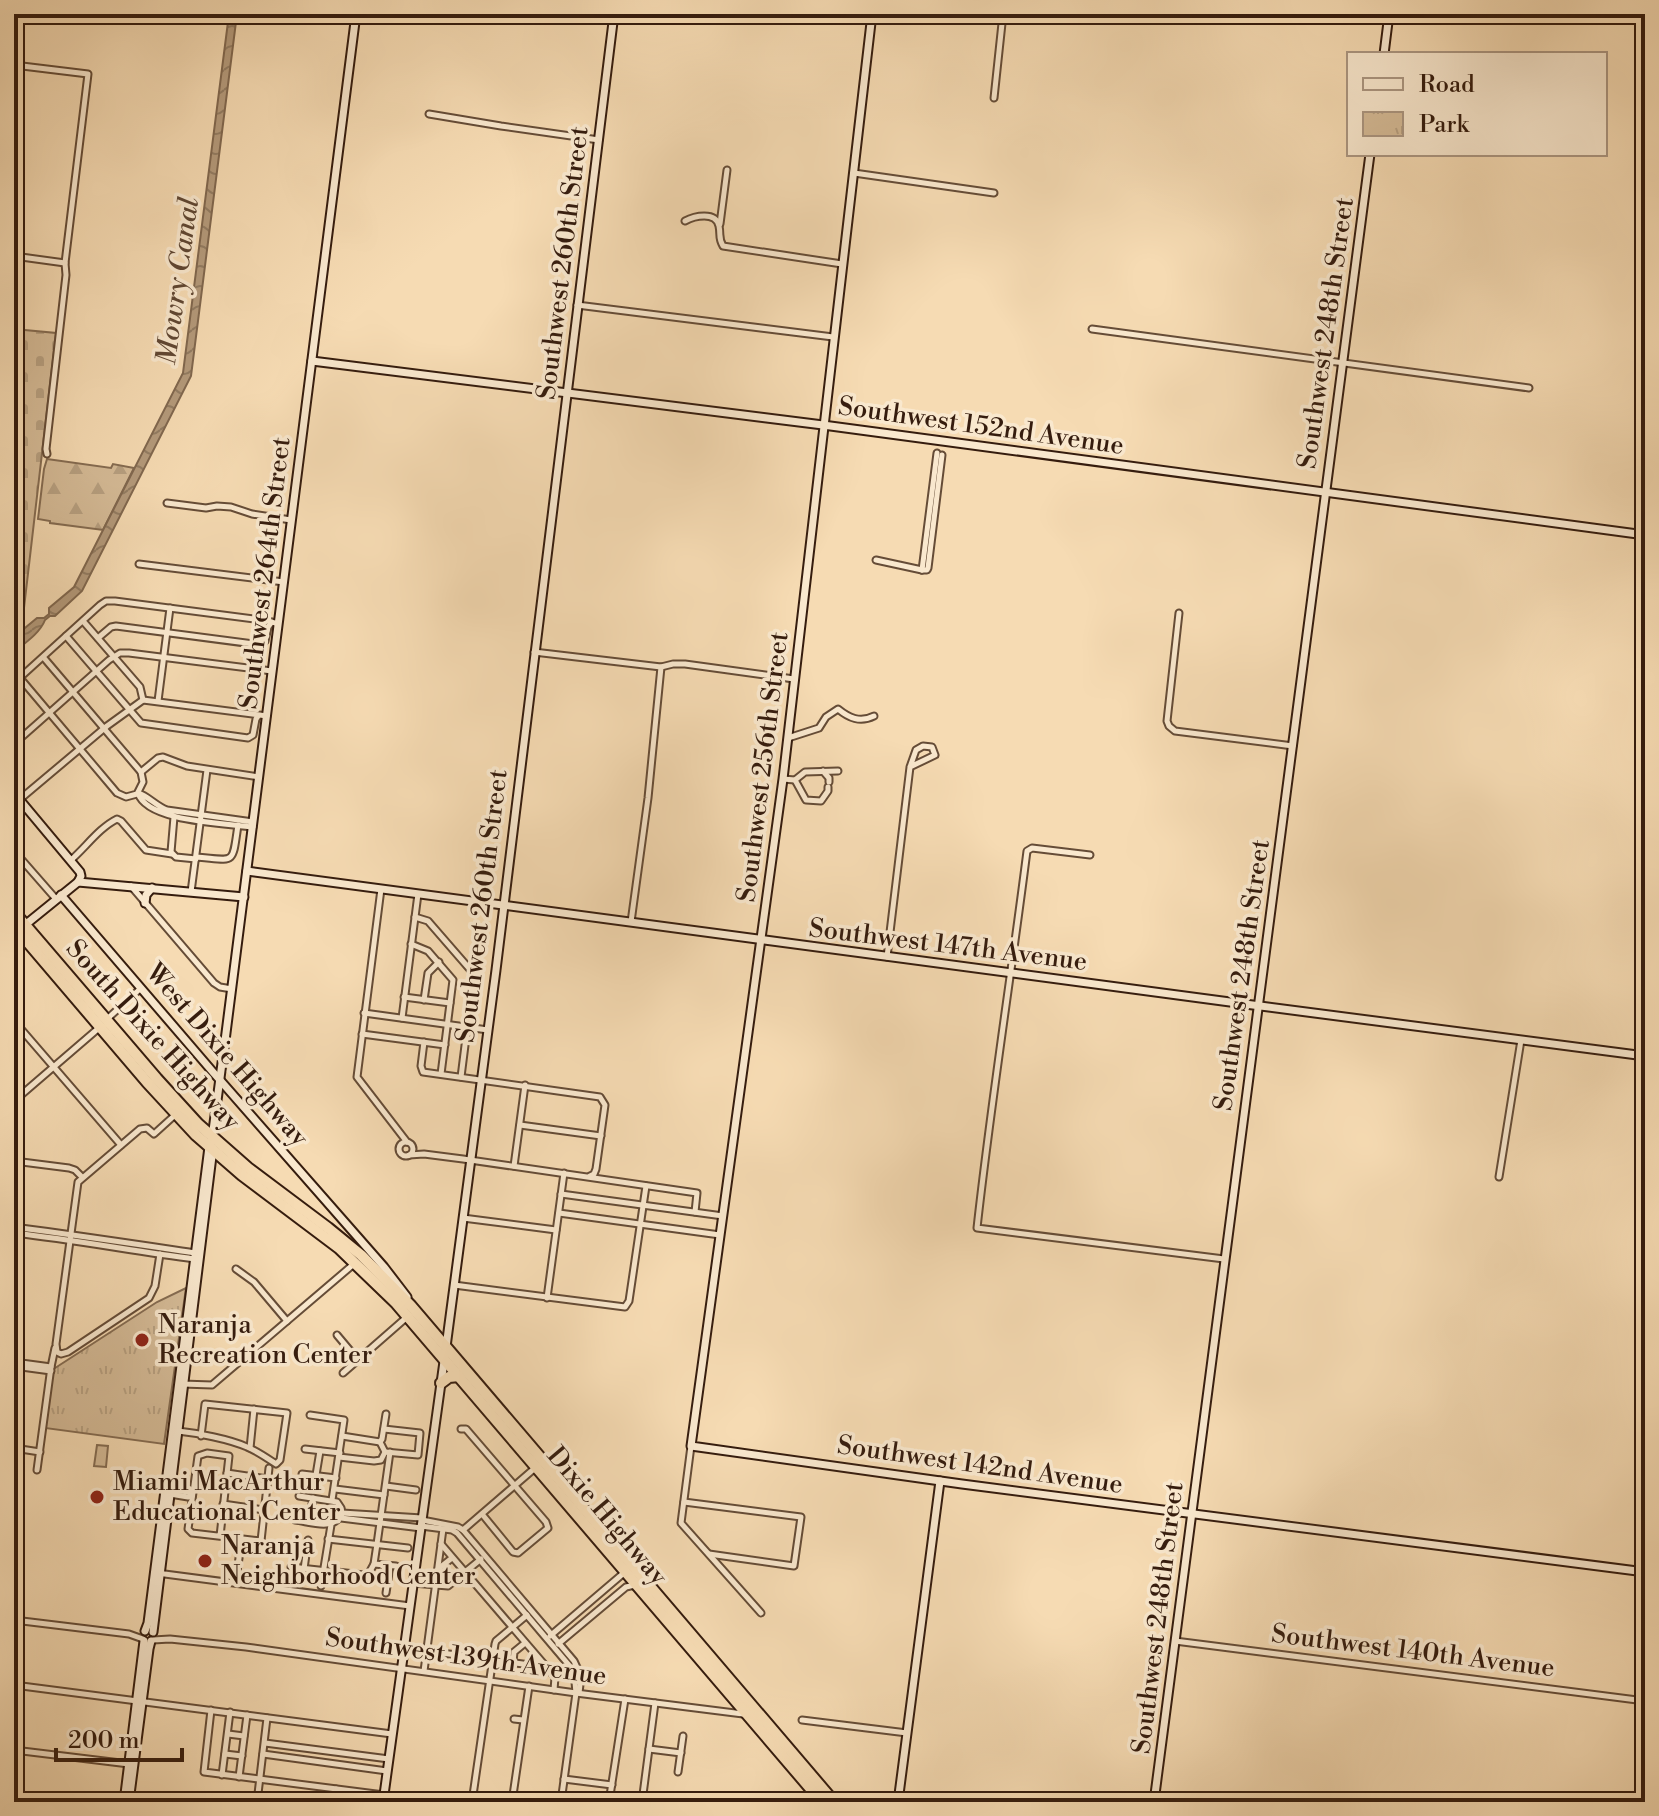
<svg xmlns="http://www.w3.org/2000/svg" width="1659" height="1816" font-family="'Libre Bodoni',serif">
<style>
.grass{fill:#d5bb97;stroke:#856c52;stroke-width:2}
.forest{fill:url(#forest-firs);stroke:#856c52;stroke-width:2}
.cemetery{fill:url(#cemetery-stones);stroke:#856c52;stroke-width:2}
.park{fill:url(#park-tufts);stroke:#856c52;stroke-width:2}
.water{fill:url(#water-waves);stroke:#81684f;stroke-width:2}
.lines{fill:none;stroke-linecap:round;stroke-linejoin:round}
.street-casing{stroke:#654c37;stroke-width:9}
.secondary-casing{stroke:#351c0e;stroke-width:11}
.highway-casing{stroke:#351c0e;stroke-width:14}
.street{stroke:#f9e8ce;stroke-width:5}
.secondary{stroke:#f9e8ce;stroke-width:7}
.highway{stroke:#f6dbb3;stroke-width:10}
.poi-dot{fill:#8f2418;stroke:#f9e8ce;stroke-width:3}
.labels{text-anchor:middle;dominant-baseline:central;stroke-width:7;stroke-linejoin:round;paint-order:stroke}
.street-label{font-size:26px;fill:#351c0e;stroke:#f9e8ce}
.poi-label{font-size:26px;fill:#351c0e;stroke:#f9e8ce;text-anchor:start}
.water-label{font-size:28px;font-style:italic;fill:#614834;stroke:#f9e8ce}
</style>
<defs>
<pattern id="forest-firs" width="22" height="20" patternUnits="userSpaceOnUse" patternTransform="scale(2)"><rect width="22" height="20" fill="#d5bb97"/><path d="M5 1l3.5 6h-7zM16 11l3.5 6h-7z" fill="#b7a081"/></pattern>
<pattern id="cemetery-stones" width="16" height="16" patternUnits="userSpaceOnUse" patternTransform="scale(2)"><rect width="16" height="16" fill="#d5bb97"/><path d="M2 7V4a2 2 0 0 1 4 0v3zM10 15v-3a2 2 0 0 1 4 0v3z" fill="#b7a081"/></pattern>
<pattern id="park-tufts" width="24" height="20" patternUnits="userSpaceOnUse" patternTransform="scale(2)"><rect width="24" height="20" fill="#d5bb97"/><path d="M3 7l-1-3M5 7V3M7 7l1-3M15 17l-1-3M17 17v-4M19 17l1-3" fill="none" stroke="#b7a081"/></pattern>
<pattern id="water-waves" width="16" height="10" patternUnits="userSpaceOnUse" patternTransform="scale(2)"><rect width="16" height="10" fill="#b49a7b"/><path d="M0 5q4-4 8 0t8 0" fill="none" stroke="#937d63"/></pattern>
</defs>
<rect width="100%" height="100%" fill="#f6dbb3"/>
<filter id="stains"><feTurbulence type="fractalNoise" baseFrequency=".0025" numOctaves="4"/><feColorMatrix values="0 0 0 0 .2 0 0 0 0 .09 0 0 0 0 .02 0 0 0 .5 -.17"/></filter>
<radialGradient id="worn" r=".72"><stop offset=".6" stop-color="#630" stop-opacity="0"/><stop offset="1" stop-color="#630" stop-opacity=".3"/></radialGradient>
<path class="grass" d="M97 1445 108 1446 106 1467 94 1466Z"/>
<path class="forest" d="M47 459 111 468 113 464 134 468 103 530 50 523V521L38 519 44 469Z"/>
<path class="cemetery" d="M14 329 56 333 22 625 14 628Z"/>
<path class="park" d="M186 1288 164 1444 45 1428 52 1370 157 1302Z"/>
<path class="water" d="M229 14H237L191 376 82 591 55 616H50L45 620C40 633 25 643 14 652V637L37 618H44L49 614V608L74 587 183 373Z"/>
<g class="lines">
<g class="street-casing">
<g id="street">
<path d="M14 65 88 74 65 263 66 275 46 449 47 454"/>
<path d="M994 98 1003 14"/>
<path d="M429 114 501 126 599 140"/>
<path d="M854 173 994 193"/>
<path d="M685 221C694 216 716 211 719 226 721 235 718 238 723 246L842 264"/>
<path d="M720 224 727 170"/>
<path d="M14 256 65 263"/>
<path d="M577 305 833 337"/>
<path d="M1092 329 1529 388"/>
<path d="M167 503 206 508 217 506 231 507 252 514 291 520"/>
<path d="M876 560 922 570"/>
<path d="M139 564 284 582"/>
<path d="M922 570H927L928 568 942 455"/>
<path d="M922 570 937 453"/>
<path d="M1179 613 1167 721 1169 726 1175 731 1293 746"/>
<path d="M83 621 140 687 143 700"/>
<path d="M66 636 141 723 248 738 253 735 256 719 258 716"/>
<path d="M98 638 111 627 116 626 261 645 265 641 268 627 271 623"/>
<path d="M534 652 661 667 673 664H685L794 679"/>
<path d="M20 678 117 793 126 797 137 794 143 782 141 772 44 658"/>
<path d="M14 683 100 605 106 601H115L269 621 278 624"/>
<path d="M158 701 170 608"/>
<path d="M788 738 819 728 826 717 838 709C849 718 860 723 874 716"/>
<path d="M14 744 109 660 120 653H129L272 671"/>
<path d="M823 771 829 778V782"/>
<path d="M141 772 158 758 163 757 187 766 259 777"/>
<path d="M783 779 795 780 805 772 838 771"/>
<path d="M795 780 806 800 821 801 828 791V787"/>
<path d="M19 800 107 726 143 700 267 716"/>
<path d="M174 817 171 852 176 857 196 859"/>
<path d="M253 827C225 823 147 822 138 793 148 796 156 806 167 810L253 822"/>
<path d="M14 851 56 899"/>
<path d="M1090 855 1032 848 1027 851C1011 977 991 1102 977 1228L1224 1259"/>
<path d="M196 857C236 860 232 866 238 825"/>
<path d="M71 860C86 847 99 828 117 819L121 821 146 850 172 854"/>
<path d="M131 886 214 983 220 987 232 989"/>
<path d="M381 889 357 1077 407 1142"/>
<path d="M191 892 207 770"/>
<path d="M415 917 428 921 474 974 461 1077"/>
<path d="M631 922 648 798 661 667"/>
<path d="M411 944 428 951 453 980 441 1074"/>
<path d="M887 957 910 767 916 750 923 746 932 747 935 755 910 767"/>
<path d="M404 997 450 1003"/>
<path d="M424 1000 428 973 439 962"/>
<path d="M364 1013 488 1030"/>
<path d="M402 1018 418 894"/>
<path d="M107 1019 141 988"/>
<path d="M14 1021 121 1145"/>
<path d="M362 1034 445 1045"/>
<path d="M424 1042 421 1066 423 1072 600 1097 605 1105 596 1169 594 1174 590 1176"/>
<path d="M14 1101 100 1027"/>
<path d="M520 1125 601 1136"/>
<circle cx="406" cy="1149" r="7"/>
<path d="M409 1155 424 1154 463 1159 697 1193 695 1212"/>
<path d="M14 1161 69 1168 75 1170 82 1177"/>
<path d="M514 1166 525 1085"/>
<path d="M1499 1177 1521 1040"/>
<path d="M561 1194 723 1216"/>
<path d="M559 1213 720 1235"/>
<path d="M463 1218 556 1230"/>
<path d="M14 1227C75 1235 135 1244 196 1253"/>
<path d="M14 1233C75 1240 134 1251 195 1259"/>
<path d="M160 1254 155 1286 149 1298 68 1352 61 1354 57 1352 56 1344 78 1182 140 1129 147 1128 154 1134 175 1115"/>
<path d="M236 1269 254 1282 287 1321"/>
<path d="M454 1285 625 1307 629 1301 646 1186"/>
<path d="M547 1298 564 1173"/>
<path d="M337 1335 358 1360"/>
<path d="M14 1362 51 1367 55 1348"/>
<path d="M14 1366 51 1371"/>
<path d="M343 1373 407 1317"/>
<path d="M182 1384 212 1385 355 1263"/>
<path d="M310 1415 344 1420 332 1500"/>
<path d="M461 1429H466L546 1522 548 1528 518 1553 513 1552 482 1514"/>
<path d="M178 1431C197 1433 229 1439 247 1447 257 1451 267 1458 276 1464L280 1460 287 1413 205 1404 201 1436"/>
<path d="M342 1436 380 1442"/>
<path d="M691 1446 681 1523 761 1613"/>
<path d="M14 1448 40 1452"/>
<path d="M250 1448 254 1409"/>
<path d="M305 1449 340 1453"/>
<path d="M385 1452 380 1442 382 1439 386 1414"/>
<path d="M339 1457 374 1461 381 1460 385 1452 418 1455 420 1433 384 1429"/>
<path d="M37 1470 51 1367"/>
<path d="M227 1473 268 1479"/>
<path d="M302 1474 336 1478"/>
<path d="M316 1475 320 1451"/>
<path d="M386 1486 416 1490"/>
<path d="M170 1489 188 1492 192 1495"/>
<path d="M335 1489 384 1495"/>
<path d="M170 1494 188 1497 192 1496"/>
<path d="M299 1496 337 1502 341 1508 342 1513"/>
<path d="M684 1502 801 1517 794 1566 709 1554"/>
<path d="M223 1504 264 1510"/>
<path d="M342 1513 422 1518"/>
<path d="M341 1518 421 1528"/>
<path d="M295 1520C311 1522 333 1531 342 1514"/>
<path d="M422 1520 458 1527 463 1530 574 1661 581 1676 579 1693"/>
<path d="M309 1522 313 1498"/>
<path d="M421 1526 452 1530 457 1533 574 1671 576 1693 561 1802"/>
<path d="M463 1530 535 1468"/>
<path d="M220 1536 229 1456 207 1453 198 1456 188 1529 192 1533 261 1541 269 1468"/>
<path d="M328 1539 408 1548"/>
<path d="M441 1544 555 1677 554 1690"/>
<path d="M374 1564 396 1566"/>
<path d="M291 1567 364 1575 369 1573 374 1564 377 1544 390 1452"/>
<path d="M304 1569 308 1540"/>
<path d="M438 1569 452 1558"/>
<path d="M237 1571 242 1539"/>
<path d="M157 1573 410 1606"/>
<path d="M413 1583 448 1586 481 1559"/>
<path d="M321 1586 331 1525"/>
<path d="M386 1593 390 1566"/>
<path d="M14 1620 129 1634 143 1639"/>
<path d="M550 1636 625 1572"/>
<path d="M153 1640 170 1639 246 1647 576 1693 743 1714"/>
<path d="M1175 1641 1645 1701"/>
<path d="M558 1644 626 1587 635 1585"/>
<path d="M427 1651 545 1667"/>
<path d="M14 1661 19 1620"/>
<path d="M513 1662 514 1652 525 1643"/>
<path d="M424 1671 443 1529"/>
<path d="M14 1685 392 1734"/>
<path d="M211 1710 204 1772 384 1795"/>
<path d="M514 1719 523 1720"/>
<path d="M802 1720 907 1733"/>
<path d="M228 1734 244 1736"/>
<path d="M265 1743 389 1759"/>
<path d="M649 1749 681 1753"/>
<path d="M14 1750 129 1764"/>
<path d="M225 1754 242 1756"/>
<path d="M263 1754 387 1771"/>
<path d="M678 1772 683 1736"/>
<path d="M222 1775 230 1712"/>
<path d="M239 1777 247 1715"/>
<path d="M564 1779 612 1785"/>
<path d="M562 1797 596 1802"/>
<path d="M257 1802 267 1718"/>
<path d="M335 1802 336 1789"/>
<path d="M472 1802 495 1644 496 1641 527 1615"/>
<path d="M512 1802 529 1686"/>
<path d="M609 1802 625 1699"/>
<path d="M642 1802 655 1703"/>
</g>
</g>
<g class="secondary-casing">
<g id="secondary">
<path d="M872 14 783 779 691 1446 962 1484 1645 1572"/>
<path d="M1616 14 1645 18"/>
<path d="M1384 54 1389 14"/>
<path d="M312 361 823 425 1645 535"/>
<path d="M14 793 80 872 81 876 78 882"/>
<path d="M247 871 1245 1004 1645 1056"/>
<path d="M61 895 212 1071 384 1267 407 1297"/>
<path d="M145 903 146 895 152 888"/>
<path d="M25 925 78 882 244 897"/>
<path d="M145 1631 148 1623 209 1147 212 1138 226 1033 356 14"/>
<path d="M153 1632 213 1148"/>
<path d="M124 1802 144 1641"/>
<path d="M129 1802 149 1649 151 1641"/>
<path d="M383 1802 446 1347 496 970 614 14"/>
<path d="M898 1802 940 1481"/>
<path d="M1154 1802 1370 154"/>
</g>
</g>
<g class="highway-casing">
<g id="highway">
<path d="M14 912 157 1079 198 1124 248 1168 328 1228 361 1255 411 1306 834 1802"/>
<path d="M14 926 147 1082 196 1135 242 1175 339 1248 396 1303 822 1802"/>
<path d="M441 1383 449 1377 459 1376"/>
</g>
</g>
<use href="#street" class="street"/>
<use href="#secondary" class="secondary"/>
<use href="#highway" class="highway"/>
</g>
<g class="poi-dot">
<circle cx="142" cy="1340" r="8"/>
<circle cx="97" cy="1497" r="8"/>
<circle cx="205" cy="1561" r="8"/>
</g>
<g class="labels">
<g class="street-label">
<text transform="translate(563 263) rotate(-83)">Southwest 260th Street</text>
<text transform="translate(1326 333) rotate(-82)">Southwest 248th Street</text>
<text transform="translate(981 426) rotate(8)">Southwest 152nd Avenue</text>
<text transform="translate(265 573) rotate(-83)">Southwest 264th Street</text>
<text transform="translate(763 767) rotate(-83)">Southwest 256th Street</text>
<text transform="translate(482 906) rotate(-83)">Southwest 260th Street</text>
<text transform="translate(948 945) rotate(7)">Southwest 147th Avenue</text>
<text transform="translate(1242 975) rotate(-82)">Southwest 248th Street</text>
<text transform="translate(153 1035) rotate(48)">South Dixie Highway</text>
<text transform="translate(227 1055) rotate(49)">West Dixie Highway</text>
<text transform="translate(980 1465) rotate(8)">Southwest 142nd Avenue</text>
<text transform="translate(607 1516) rotate(50)">Dixie Highway</text>
<text transform="translate(1158 1618) rotate(-83)">Southwest 248th Street</text>
<text transform="translate(1413 1651) rotate(7)">Southwest 140th Avenue</text>
<text transform="translate(466 1657) rotate(8)">Southwest 139th Avenue</text>
</g>
<g class="poi-label">
<text x="158" y="1325">Naranja<tspan x="158" dy="30">Recreation Center</tspan></text>
<text x="113" y="1482">Miami MacArthur<tspan x="113" dy="30">Educational Center</tspan></text>
<text x="221" y="1546">Naranja<tspan x="221" dy="30">Neighborhood Center</tspan></text>
</g>
<g class="water-label">
<text transform="translate(178 281) rotate(-82)">Mowry Canal</text>
</g>
</g>
<rect width="1659" height="1816" fill="none" stroke="#f6dbb3" stroke-width="48"/>
<rect x="16" y="16" width="1627" height="1784" fill="none" stroke="#351c0e" stroke-width="4"/>
<rect x="24" y="24" width="1611" height="1768" fill="none" stroke="#351c0e" stroke-width="2"/>
<rect x="1347" y="52" width="260" height="104" fill="#f9e8ce" stroke="#ab9681" stroke-width="2"/>
<rect x="1363" y="78" width="40" height="12" fill="#f9e8ce" stroke="#ab9681" stroke-width="2"/>
<text x="1419" y="92" font-size="24" fill="#351c0e">Road</text>
<rect x="1363" y="112" width="40" height="24" fill="url(#park-tufts)" stroke="#ab9681" stroke-width="2"/>
<text x="1419" y="132" font-size="24" fill="#351c0e">Park</text>
<path d="M56 1748v12h126v-12" fill="none" stroke="#351c0e" stroke-width="4"/>
<text x="68" y="1748" font-size="24" fill="#351c0e" stroke="#f9e8ce" stroke-width="6" paint-order="stroke">200 m</text>
<rect width="100%" height="100%" filter="url(#stains)"/>
<rect width="100%" height="100%" fill="url(#worn)"/>
</svg>
